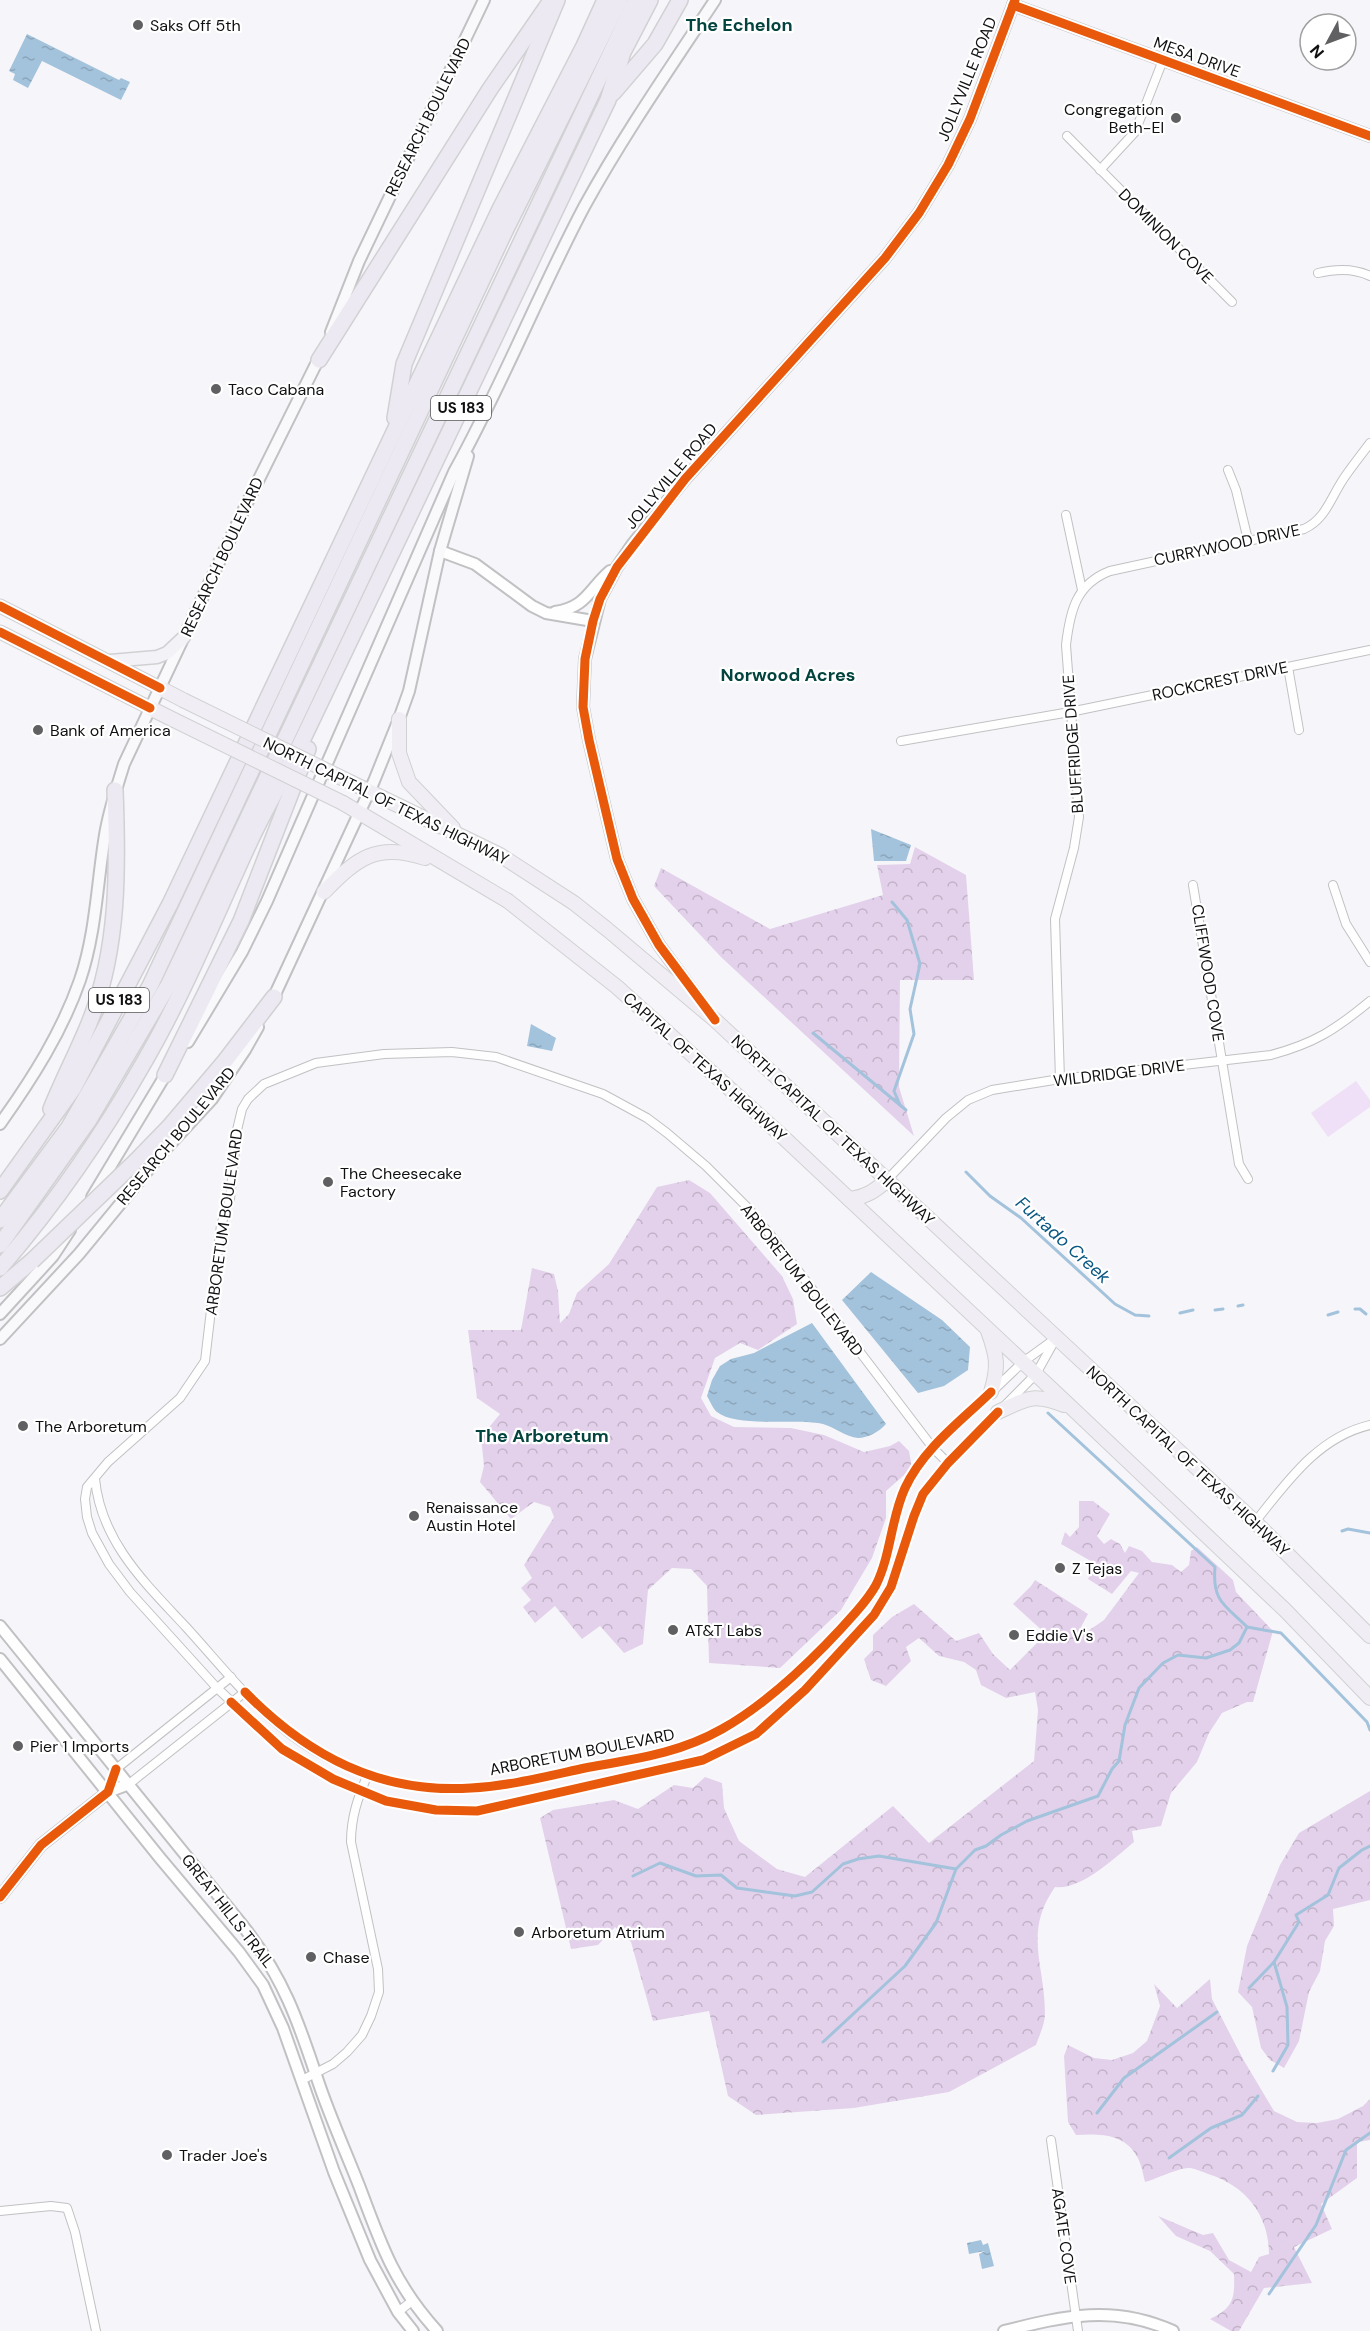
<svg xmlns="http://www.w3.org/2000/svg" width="1370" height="2331" font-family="'DM Sans',sans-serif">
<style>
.forest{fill:url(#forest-crowns)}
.pitch{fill:#efdff7}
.water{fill:url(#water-ripples)}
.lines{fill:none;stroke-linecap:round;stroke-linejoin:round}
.stream{stroke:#a3c2db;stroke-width:3}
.minor-casing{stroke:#c1c1c4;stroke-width:10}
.tertiary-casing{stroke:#c1c1c4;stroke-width:14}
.secondary-casing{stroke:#c1c1c4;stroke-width:14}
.primary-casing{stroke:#d1d1d3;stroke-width:15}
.trunk-casing{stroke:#d1d1d3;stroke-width:16}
.motorway-casing{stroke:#d1d1d3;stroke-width:18}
.minor{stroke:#fefefe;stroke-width:8}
.tertiary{stroke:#fefefe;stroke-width:10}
.secondary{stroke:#f9f8fa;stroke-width:10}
.primary{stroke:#f3f2f7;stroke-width:12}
.trunk{stroke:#f0eef4;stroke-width:14}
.motorway{stroke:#ece9f2;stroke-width:15}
.trunk-bridge-casing{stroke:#d1d1d3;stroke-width:16;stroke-linecap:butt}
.motorway-bridge-casing{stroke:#d1d1d3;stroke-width:18;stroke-linecap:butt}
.trunk-bridge{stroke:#f0eef4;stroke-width:14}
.motorway-bridge{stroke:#ece9f2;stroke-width:15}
.cycleway-casing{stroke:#fff;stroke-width:13}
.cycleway{stroke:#e8590c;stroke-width:9}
.poi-dot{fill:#606063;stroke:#fff;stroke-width:2}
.labels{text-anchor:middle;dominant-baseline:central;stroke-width:4.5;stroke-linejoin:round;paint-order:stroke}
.shield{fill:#fff;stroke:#575859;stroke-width:1.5}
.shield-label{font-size:15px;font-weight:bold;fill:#0f1012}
.poi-label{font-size:16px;fill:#0f1012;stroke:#fff;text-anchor:start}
.street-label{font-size:16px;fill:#0f1012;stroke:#fff}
.neighbourhood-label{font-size:18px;font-weight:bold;fill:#04443e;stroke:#fff}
.water-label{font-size:18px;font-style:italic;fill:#085783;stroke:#fff}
</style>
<defs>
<pattern id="forest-crowns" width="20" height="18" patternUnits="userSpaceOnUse" patternTransform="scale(1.5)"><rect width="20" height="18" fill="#e3d1eb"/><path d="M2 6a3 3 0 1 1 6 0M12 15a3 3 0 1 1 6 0" fill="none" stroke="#c2b2c8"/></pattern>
<pattern id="water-ripples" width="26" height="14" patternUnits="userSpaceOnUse" patternTransform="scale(1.5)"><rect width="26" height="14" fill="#a3c2db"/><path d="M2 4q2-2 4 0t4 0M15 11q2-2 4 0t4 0" fill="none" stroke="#8ba6bb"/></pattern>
</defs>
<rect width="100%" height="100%" fill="#f6f6fa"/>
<g class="forest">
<path d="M915 847 966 875 974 980H900L899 1087 914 1136 721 957 654 886 661 868 770 929 883 895 877 865 910 864Z"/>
<path d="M689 1180 710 1193 782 1276 793 1299 797 1324 758 1350 740 1343 715 1358 701 1398 711 1416 734 1427 791 1428 824 1435 864 1452 890 1446 899 1441 909 1451 912 1468 886 1491V1518L872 1558 841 1610 780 1668 709 1663 707 1586 691 1569 672 1568 648 1590 643 1644 624 1653 600 1626 582 1639 555 1606 535 1623 523 1607 531 1600 521 1588 532 1578 524 1565 554 1517 550 1507 534 1502 511 1519 480 1482 484 1466 481 1437 500 1414 477 1398 468 1330H521L532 1268 554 1274 558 1291 560 1323 569 1314 577 1293 609 1264 657 1187Z"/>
<path d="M1079 1501H1093L1110 1514 1097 1536 1104 1544 1111 1539 1120 1544 1125 1553 1129 1546 1142 1551 1152 1562 1172 1565 1181 1572 1189 1565 1191 1551 1197 1547 1233 1580 1236 1592 1273 1631 1253 1702H1247L1222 1713 1209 1733 1197 1762 1171 1793 1161 1826 1132 1831 1134 1842C1116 1857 1080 1891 1055 1887 1023 1933 1045 1964 1045 2014 1045 2024 1039 2036 1036 2045L949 2092 854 2108 756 2115 728 2096 709 2011 653 2021 631 1942 615 1927 598 1945 571 1949 540 1818 553 1810 614 1800 638 1809 674 1785 693 1788 705 1777 722 1783 724 1808 739 1841 777 1869 805 1877 893 1806 929 1843 1034 1761 1038 1710 1035 1692 1006 1698 981 1685 976 1670 964 1662 939 1656 919 1638 906 1647 911 1661 886 1686 871 1680 864 1659 873 1650V1635L892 1617 914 1604 956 1641 979 1633 993 1654 1010 1670 1046 1634 1013 1604 1031 1586 1035 1580 1088 1614 1081 1627 1085 1633 1104 1620 1139 1573 1131 1571 1112 1594 1088 1579 1096 1564 1061 1544 1065 1532 1070 1537 1079 1527Z"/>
<path d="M1370 1791V1900L1333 1909 1334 1926 1325 1941 1320 1971 1309 1992 1299 2041 1284 2068 1270 2060 1261 2048 1252 2007 1238 1992 1247 1946 1280 1865 1299 1833Z"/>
<path d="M1210 1979 1212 1999 1243 2059 1274 2111 1297 2122 1317 2123 1338 2119 1363 2106 1370 2099V2140L1357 2142V2178L1321 2204 1332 2229 1294 2247 1312 2283 1264 2288 1239 2331H1231L1210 2319C1233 2308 1235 2299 1234 2274L1210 2251 1176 2236 1158 2216 1203 2235 1213 2233 1229 2260 1251 2272 1259 2257 1269 2254C1269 2215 1245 2185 1208 2174 1203 2172 1196 2169 1190 2168 1180 2167 1156 2179 1145 2182 1143 2174 1141 2162 1136 2155 1123 2133 1098 2134 1076 2135L1068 2122 1064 2056 1068 2045 1094 2058 1112 2060 1133 2053 1147 2041 1160 2006 1154 1984 1177 2008Z"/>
</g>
<path class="pitch" d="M1356 1081 1370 1100V1107L1328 1137 1311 1113Z"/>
<g class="water">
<path d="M27 34 119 80 121 78 130 82 121 100 42 61 28 88 13 80 15 74 9 71Z"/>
<path d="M871 829 911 845 906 861H874Z"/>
<path d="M531 1024 556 1038 552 1051 527 1046Z"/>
<path d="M871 1272 942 1320 970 1347 968 1370 944 1386 918 1393 842 1300Z"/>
<path d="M812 1323 886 1424C880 1431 868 1438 858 1438 846 1437 834 1427 823 1424 796 1418 737 1428 717 1412 713 1409 710 1401 707 1396L712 1380 720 1366 731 1359 754 1353Z"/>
<path d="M981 2240 983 2245 988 2243 994 2266 982 2269 979 2254 985 2251 969 2254 967 2243Z"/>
</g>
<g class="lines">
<g class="stream">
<path d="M892 902 907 920 920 964 910 1009 914 1034 894 1091 900 1105"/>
<path d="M813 1033 906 1110"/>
<path d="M966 1172 990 1196 1021 1218 1115 1304 1135 1315 1149 1316"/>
<path d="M1238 1306 1243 1305"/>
<path d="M1355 1309H1360L1366 1314"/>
<path d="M1215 1310 1223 1309"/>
<path d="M1180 1313 1193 1310"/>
<path d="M1328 1315 1338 1312"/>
<path d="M1342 1531 1348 1529 1370 1533"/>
<path d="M1247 1627 1281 1633 1367 1722 1370 1730"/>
<path d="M633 1876 660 1863 696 1876 721 1875 737 1888 795 1896 812 1892 843 1864 858 1859 879 1856 956 1869"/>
<path d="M1249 1988 1274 1962"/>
<path d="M823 2042 905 1966 936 1923 956 1869 975 1850 986 1846 1001 1835 1027 1821 1098 1796 1112 1769 1119 1761 1125 1725 1139 1688 1163 1663 1178 1655 1206 1658 1230 1650 1239 1643 1247 1627C1225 1605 1212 1602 1215 1567L1048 1413"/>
<path d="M1273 2071 1288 2045 1287 2007 1274 1962 1299 1922 1296 1915 1328 1895 1339 1868 1362 1850 1370 1846"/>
<path d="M1097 2113 1124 2078 1217 2012"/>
<path d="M1169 2158 1211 2128 1242 2115 1258 2096"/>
<path d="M1269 2294 1316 2225 1346 2150 1370 2133"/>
</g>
<g class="minor-casing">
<g id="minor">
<path d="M1067 136 1232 302"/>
<path d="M1100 170 1135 132 1163 60"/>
<path d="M1318 273C1335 269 1354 268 1370 276"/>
<path d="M1228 470 1236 490 1248 540"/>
<path d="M1066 515 1082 590"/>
<path d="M1288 667 1299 730"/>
<path d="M901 741 1070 712 1370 650"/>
<path d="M1193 885 1239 1164 1248 1179"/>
<path d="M1333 885 1346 924 1370 962"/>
<path d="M1060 1079 1055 919 1074 848 1079 817 1066 645C1070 611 1076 584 1110 571L1304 529C1326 519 1331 497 1344 478 1352 466 1361 455 1370 443"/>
<path d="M887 1180 946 1118 968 1100 992 1090 1060 1079 1271 1055C1315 1043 1335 1030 1370 1001"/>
<path d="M948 1463 933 1448 777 1243 749 1209 706 1166 667 1133 647 1118 603 1094 496 1057 452 1052 384 1054 316 1063 264 1084 248 1099 242 1109 237 1130 230 1199 221 1225 205 1361 180 1398 108 1462 87 1487 85 1499 87 1517 92 1533 109 1564 130 1592 217 1688 282 1749 333 1779 386 1801 436 1810 477 1811 703 1760 756 1734 805 1690 874 1615 891 1587 914 1516 923 1494 948 1463 1036 1374 1056 1338"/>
<path d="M95 1479C101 1542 146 1584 186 1627 217 1661 246 1698 281 1727 333 1770 405 1794 473 1788 507 1786 541 1777 575 1770 627 1760 675 1756 723 1729 762 1706 857 1624 876 1584 890 1555 892 1520 904 1491 910 1475 922 1461 933 1448L1023 1362 1052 1341"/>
<path d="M1255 1522C1287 1482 1318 1437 1370 1425"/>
<path d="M116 1769 231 1677"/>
<path d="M129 1784 245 1692"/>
<path d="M302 2080 333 2064 347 2052 362 2035 371 2016 379 1992 378 1969 351 1842C351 1817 358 1797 368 1774"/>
<path d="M1051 2140 1078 2331"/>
<path d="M0 2211 51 2206 67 2208 75 2232 96 2331"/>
<path d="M398 2312 412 2301"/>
</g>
</g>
<g class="tertiary-casing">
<g id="tertiary">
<path d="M1013 5 1370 136"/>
<path d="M440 551 475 564 532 606 546 613 593 621"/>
<path d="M555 612C587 607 589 589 610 571"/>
<path d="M703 1005 659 945 633 899 617 859 589 740 583 707 585 659 600 599 617 567 632 545 685 479 885 258 919 213 948 165 970 119 1015 0"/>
<path d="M0 1626 243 1926C283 1977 298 2020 318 2081 330 2117 346 2152 360 2188 381 2245 395 2285 437 2331"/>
<path d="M0 1659 160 1858 239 1952 263 1985 283 2028 334 2172 370 2260 398 2312 413 2331"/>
<path d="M0 1897 41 1845 108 1792 129 1784"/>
<path d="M1004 2331C1065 2316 1113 2304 1173 2331"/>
</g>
</g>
<g class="secondary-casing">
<g id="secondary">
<path d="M331 332 359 261 484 0"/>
<path d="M271 1003 374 781 399 719 409 691 440 551 468 456"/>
<path d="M188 1042 242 952 267 901 454 472C502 386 538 294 584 207 623 136 670 68 715 0"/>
<path d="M0 1124C32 1079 62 1032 80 980 96 933 97 883 105 835 109 810 117 787 124 764L246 505 321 354"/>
<path d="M92 1197 169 1069"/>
<path d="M0 1314 53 1256 70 1230"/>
<path d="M0 1339 79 1254 162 1153 212 1099 245 1050 258 1027"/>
</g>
</g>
<g class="primary-casing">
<g id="primary">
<path d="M0 606 160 688"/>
<path d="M0 632 150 708"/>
<path d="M110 661 157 657 167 653 184 637"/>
</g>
</g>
<g class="trunk-casing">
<g id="trunk">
<path d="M160 688 183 700"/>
<path d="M150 708 174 720"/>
<path d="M399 719V753L409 782 453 828"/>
<path d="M352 783 500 855 574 903 608 930 715 1020 1255 1522 1370 1636"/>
<path d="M343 803 508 901 617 987 783 1137 1073 1409 1285 1610 1370 1698"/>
<path d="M324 892C357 858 377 842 425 858"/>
<path d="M849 1199C866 1197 875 1191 887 1180"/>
<path d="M988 1331C997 1356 999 1366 991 1392"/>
<path d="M998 1412C1028 1398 1033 1393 1064 1405"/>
</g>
</g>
<g class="motorway-casing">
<g id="motorway">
<path d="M613 93 655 44 680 0"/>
<path d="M319 360 490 89 548 5"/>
<path d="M395 418 404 364 557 0"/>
<path d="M165 1075 241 921 308 749"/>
<path d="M51 1109C63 1079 78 1051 90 1021 119 948 118 868 115 790"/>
<path d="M136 1161 169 1127 225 1061 274 997"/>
<path d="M0 1191 73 1089 170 904 500 209 584 46 605 0"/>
<path d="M0 1220 69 1127 150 986 505 231 620 0"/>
<path d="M0 1245 89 1120 169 984 636 0"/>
<path d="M0 1268C54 1205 102 1136 143 1064 185 992 216 914 251 839 266 807 285 775 301 743L608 100 623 52 650 0"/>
<path d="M0 1288 32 1261"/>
</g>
</g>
<use href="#minor" class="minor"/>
<use href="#tertiary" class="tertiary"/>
<use href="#secondary" class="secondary"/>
<use href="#primary" class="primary"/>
<use href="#trunk" class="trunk"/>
<use href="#motorway" class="motorway"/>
<g class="trunk-bridge-casing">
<g id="trunk-bridge">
<path d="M183 700 352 783"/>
<path d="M174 720 343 803"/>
</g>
</g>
<g class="motorway-bridge-casing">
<path id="motorway-bridge" d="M32 1261 136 1161"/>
</g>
<use href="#trunk-bridge" class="trunk-bridge"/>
<use href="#motorway-bridge" class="motorway-bridge"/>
<g class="cycleway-casing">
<g id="cycleway">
<path d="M1013 5 1370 136"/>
<path d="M0 606 160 688"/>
<path d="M0 632 150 708"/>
<path d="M715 1020 659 945 633 899 617 859 589 740 583 707 585 659 593 621 600 599 617 567 685 479 885 258 919 213 948 165 970 119 1015 0"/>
<path d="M245 1692C308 1756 380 1794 471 1788 509 1786 548 1776 585 1768 634 1759 678 1754 722 1729 769 1703 821 1652 856 1612 863 1604 871 1594 876 1585 891 1555 891 1518 905 1488 923 1449 961 1421 991 1392"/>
<path d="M231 1702 282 1749 333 1779 386 1801 436 1810 477 1811 703 1760 756 1734 805 1690 874 1615 891 1587 914 1516 923 1494 948 1463 998 1412"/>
<path d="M0 1897 41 1845 108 1792 116 1769"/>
</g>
</g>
<use href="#cycleway" class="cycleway"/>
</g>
<g class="poi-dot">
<circle cx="138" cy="25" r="6"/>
<circle cx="1176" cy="118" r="6"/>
<circle cx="216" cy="389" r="6"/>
<circle cx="38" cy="730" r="6"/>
<circle cx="328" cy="1182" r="6"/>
<circle cx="23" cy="1426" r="6"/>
<circle cx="414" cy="1516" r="6"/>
<circle cx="1060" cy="1568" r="6"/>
<circle cx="673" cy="1630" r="6"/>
<circle cx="1014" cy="1635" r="6"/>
<circle cx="18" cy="1746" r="6"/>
<circle cx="519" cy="1932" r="6"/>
<circle cx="311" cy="1957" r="6"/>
<circle cx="167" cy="2155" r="6"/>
</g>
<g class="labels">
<g class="shield">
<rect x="431" y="396" width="60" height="24" rx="4.5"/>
<rect x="89" y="988" width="60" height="24" rx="4.5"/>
</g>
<g class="shield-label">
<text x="461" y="408">US 183</text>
<text x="119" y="1000">US 183</text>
</g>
<g class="poi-label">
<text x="150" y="25">Saks Off 5th</text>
<text x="1164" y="109" text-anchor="end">Congregation<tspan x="1164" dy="18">Beth-El</tspan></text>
<text x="228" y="389">Taco Cabana</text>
<text x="50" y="730">Bank of America</text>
<text x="340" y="1173">The Cheesecake<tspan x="340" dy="18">Factory</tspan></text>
<text x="35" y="1426">The Arboretum</text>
<text x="426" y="1507">Renaissance<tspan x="426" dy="18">Austin Hotel</tspan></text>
<text x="1072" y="1568">Z Tejas</text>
<text x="685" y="1630">AT&amp;T Labs</text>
<text x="1026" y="1635">Eddie V's</text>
<text x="30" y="1746">Pier 1 Imports</text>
<text x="531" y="1932">Arboretum Atrium</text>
<text x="323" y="1957">Chase</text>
<text x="179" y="2155">Trader Joe's</text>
</g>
<g class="street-label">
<text transform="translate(1197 57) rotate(20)">MESA DRIVE</text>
<text transform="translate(967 79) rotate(-68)">JOLLYVILLE ROAD</text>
<text transform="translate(428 117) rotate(-64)">RESEARCH BOULEVARD</text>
<text transform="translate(1166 236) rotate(45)">DOMINION COVE</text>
<text transform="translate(671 476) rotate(-50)">JOLLYVILLE ROAD</text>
<text transform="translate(1227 545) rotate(-12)">CURRYWOOD DRIVE</text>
<text transform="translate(222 557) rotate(-65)">RESEARCH BOULEVARD</text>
<text transform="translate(1220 681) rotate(-12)">ROCKCREST DRIVE</text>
<text transform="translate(1073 744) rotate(-94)">BLUFFRIDGE DRIVE</text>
<text transform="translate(386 801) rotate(26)">NORTH CAPITAL OF TEXAS HIGHWAY</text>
<text transform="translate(1208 973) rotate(81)">CLIFFWOOD COVE</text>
<text transform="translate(705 1067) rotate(42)">CAPITAL OF TEXAS HIGHWAY</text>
<text transform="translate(1119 1073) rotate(-7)">WILDRIDGE DRIVE</text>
<text transform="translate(833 1130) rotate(43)">NORTH CAPITAL OF TEXAS HIGHWAY</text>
<text transform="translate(176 1136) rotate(-50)">RESEARCH BOULEVARD</text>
<text transform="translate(224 1222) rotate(-82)">ARBORETUM BOULEVARD</text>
<text transform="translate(802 1280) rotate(52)">ARBORETUM BOULEVARD</text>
<text transform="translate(1188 1461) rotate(43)">NORTH CAPITAL OF TEXAS HIGHWAY</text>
<text transform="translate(582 1752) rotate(-11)">ARBORETUM BOULEVARD</text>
<text transform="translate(228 1911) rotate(52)">GREAT HILLS TRAIL</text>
<text transform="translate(1064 2236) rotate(82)">AGATE COVE</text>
</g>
<g class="neighbourhood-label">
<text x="739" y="25">The Echelon</text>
<text x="788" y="675">Norwood Acres</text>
<text x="542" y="1436">The Arboretum</text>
</g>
<g class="water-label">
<text transform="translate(1063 1240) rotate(42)">Furtado Creek</text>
</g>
</g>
<g transform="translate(1328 42) rotate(229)"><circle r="28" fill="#ffffff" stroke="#9f9fa0" stroke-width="1.5"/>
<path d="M0-4.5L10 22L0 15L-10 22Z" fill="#606063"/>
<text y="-9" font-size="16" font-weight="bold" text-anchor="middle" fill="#0f1012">N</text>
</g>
</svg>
